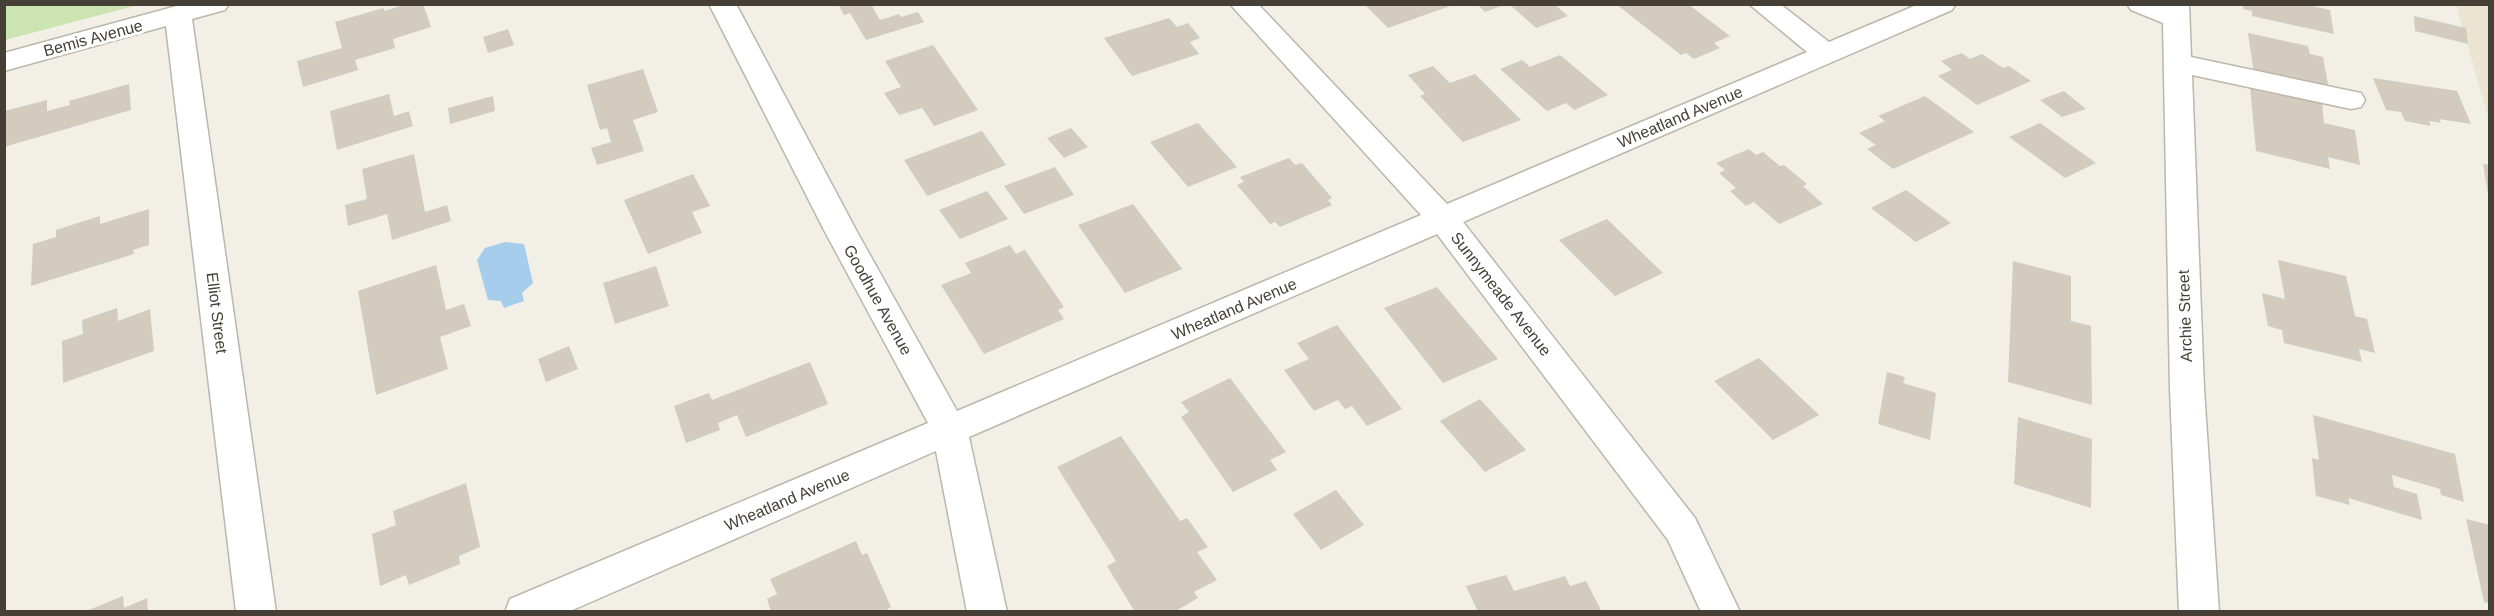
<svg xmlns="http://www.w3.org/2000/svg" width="2494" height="616" font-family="Arial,sans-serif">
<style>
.education{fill:#eae4d1}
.green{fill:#cce4b2}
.water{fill:#a6cdec}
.building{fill:#d3cbbd}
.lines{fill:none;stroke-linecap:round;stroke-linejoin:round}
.minor-casing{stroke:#bdb7aa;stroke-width:3}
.minor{fill:#fff;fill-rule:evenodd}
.labels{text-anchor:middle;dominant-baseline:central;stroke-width:6;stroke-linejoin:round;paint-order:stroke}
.street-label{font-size:16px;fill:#453f36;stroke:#fff}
</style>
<rect width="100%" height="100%" fill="#f2efe7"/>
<path class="education" d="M2456 5H2489V121Z"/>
<path class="green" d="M5 4H138V5L5 40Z"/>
<path class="water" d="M505 242 524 244 533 283 522 293 524 301 504 308 501 301 488 300 477 260 485 248Z"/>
<g class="building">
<path d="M406 4H423L431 27 393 39 395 48 355 60 358 70 303 87 297 61 342 48 335 22 383 8 385 11Z"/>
<path d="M838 4H876L872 6 880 20 899 14 901 17 918 12 924 22 866 40 850 13 844 15Z"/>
<path d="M1364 4H1453V5L1388 28Z"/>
<path d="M1477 4H1504V5L1485 12Z"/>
<path d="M1509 4H1554L1568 16 1536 28Z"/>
<path d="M1616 4H1688L1730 36 1714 43 1720 48 1694 59 1686 53 1681 55Z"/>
<path d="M2243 4H2303L2330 10 2334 34 2252 16V11L2243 9Z"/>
<path d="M2414 16 2466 28 2468 44 2415 31Z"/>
<path d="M1169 18 1177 27 1188 23 1200 38 1190 42 1199 54 1132 76 1104 38Z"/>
<path d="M508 29 514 45 488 53 483 37Z"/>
<path d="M2248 33 2308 46 2310 54 2323 57 2329 90 2254 74Z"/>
<path d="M933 45 978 110 934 126 922 108 899 115 884 93 901 87 885 61Z"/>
<path d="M1962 53 1970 59 1982 54 2003 68 2009 66 2031 81 1977 105 1938 76 1952 70 1941 61Z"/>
<path d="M1560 55 1608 95 1574 110 1566 103 1547 111 1500 69 1522 60 1530 67Z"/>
<path d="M1433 66 1450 83 1475 74 1521 120 1463 142 1420 96 1425 94 1408 75Z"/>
<path d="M643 69 658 112 633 120 644 151 597 165 591 148 611 142 607 128 600 130 587 85Z"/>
<path d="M2373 78 2457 91 2471 124 2439 119 2441 123 2429 121 2431 126 2405 121 2401 112 2386 110Z"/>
<path d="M129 84 131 110 4 147V111L47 100V111L70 105 69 101Z"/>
<path d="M2250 87 2322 103 2324 123 2355 130 2360 165 2328 157 2330 169 2256 151Z"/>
<path d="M2064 91 2086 109 2062 117 2040 100Z"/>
<path d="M389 94 394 116 409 111 413 126 337 150 330 111Z"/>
<path d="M493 96 495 111 450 124 448 108Z"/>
<path d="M1925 96 1974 132 1893 169 1867 149 1876 145 1859 133 1885 121 1878 116Z"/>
<path d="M1198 123 1237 167 1188 187 1150 142Z"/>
<path d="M2040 123 2096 163 2065 178 2009 137Z"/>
<path d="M1071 128 1088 147 1064 158 1047 138Z"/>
<path d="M982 131 1006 165 927 196 904 160Z"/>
<path d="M1749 149 1756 155 1763 152 1780 166 1784 165 1807 184 1803 186 1823 204 1779 224 1754 202 1746 206 1730 191 1736 188 1719 173 1725 170 1716 163Z"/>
<path d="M414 154 425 212 447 205 451 221 392 240 387 214 348 226 345 205 367 199 362 169Z"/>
<path d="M1289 158 1295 165 1302 163 1332 198 1328 200 1332 205 1280 227 1275 222 1270 224 1237 185 1244 182 1240 177Z"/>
<path d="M2483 164 2490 165V194H2488Z"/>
<path d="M1055 167 1074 195 1024 214 1004 186Z"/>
<path d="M693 174 710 206 692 212 702 233 648 254 624 200Z"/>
<path d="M1906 190 1951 223 1916 242 1871 208Z"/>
<path d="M987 191 1008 219 960 239 939 210Z"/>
<path d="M1133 204 1182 269 1125 293 1078 225Z"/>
<path d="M149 209V245L133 250 134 254 31 286 33 244 56 237V230L100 216V224Z"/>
<path d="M1607 219 1663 273 1615 296 1559 240Z"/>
<path d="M1010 245 1016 254 1025 250 1064 307 1058 310 1064 319 984 354 941 285 971 273 965 263Z"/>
<path d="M2278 260 2346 276 2355 316 2367 319 2375 353 2359 349 2362 362 2284 343 2282 330 2268 326 2262 293 2285 299Z"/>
<path d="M2013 261 2071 276V321L2091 326 2092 405 2008 382Z"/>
<path d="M436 265 446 310 464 304 471 326 440 337 448 369 376 395 358 291Z"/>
<path d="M656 266 669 306 615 324 603 283Z"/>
<path d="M1437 287 1498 359 1443 383 1384 308Z"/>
<path d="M117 308 118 321 150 309 154 351 63 383 62 341 83 334 82 320Z"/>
<path d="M1337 325 1402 409 1367 426 1352 406 1345 409 1338 400 1314 411 1284 370 1309 359 1297 343Z"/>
<path d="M569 346 578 369 546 382 538 359Z"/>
<path d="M1759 358 1819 415 1773 440 1714 381Z"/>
<path d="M810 362 828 404 746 437 737 415 718 423 720 430 686 443 674 406 709 393 712 400Z"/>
<path d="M1887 372 1905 377 1903 383 1936 393 1930 440 1878 424Z"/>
<path d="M1230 378 1286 452 1270 460 1277 470 1233 492 1181 417 1189 412 1181 402Z"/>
<path d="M1480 399 1526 450 1485 472 1440 421Z"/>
<path d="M2313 415 2455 454 2464 502 2441 495 2440 489 2392 475 2394 487 2417 494 2422 520 2348 498 2350 505 2316 496 2312 458 2319 460Z"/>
<path d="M2018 417 2092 439 2091 508 2014 484Z"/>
<path d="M1121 436 1180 521 1187 518 1208 547 1197 552 1217 580 1194 592 1198 598 1174 612H1135L1107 566 1116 561 1057 467Z"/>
<path d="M466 483 480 547 459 556 460 564 409 585 406 575 380 586 372 534 396 525 393 511Z"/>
<path d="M1336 490 1364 525 1321 550 1293 514Z"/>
<path d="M2466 519 2490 525V604L2484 602Z"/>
<path d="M856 541 862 555 867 553 891 607 883 612H771L767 599 777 594 770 579Z"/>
<path d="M1506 575 1514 591 1565 576 1570 586 1586 581 1602 612H1478L1466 586Z"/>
<path d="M123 596 124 608 147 598 148 612H84Z"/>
</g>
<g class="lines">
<g class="minor-casing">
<g id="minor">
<path d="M184 4H229L225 10 192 19 276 612H236L166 26 4 71V53Z"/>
<path d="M709 4H736L856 230 957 411 1421 215 1230 4H1258L1447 204 1807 52 1749 4H1780L1829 42 1919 4H1956L1952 10 1463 222 1695 518 1740 612H1701L1668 540 1437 234 969 437 1007 612H967L936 451 568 612H505L510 599 928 423 824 230Z"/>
<path d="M2127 4H2189L2191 57 2351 91 2361 93 2365 100 2361 107 2351 109 2192 75 2204 389 2219 612H2179L2170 389 2163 23 2131 10Z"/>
</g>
</g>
<use href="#minor" class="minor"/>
</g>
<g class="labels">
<g class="street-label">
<text transform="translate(93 38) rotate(-15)">Bemis Avenue</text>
<text transform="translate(1680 117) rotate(-23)">Wheatland Avenue</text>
<text transform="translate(1501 294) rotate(52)">Sunnymeade Avenue</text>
<text transform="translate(878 300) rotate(61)">Goodhue Avenue</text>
<text transform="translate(1234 309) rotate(-23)">Wheatland Avenue</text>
<text transform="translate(217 313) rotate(83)">Elliot Street</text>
<text transform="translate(2185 316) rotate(-92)">Archie Street</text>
<text transform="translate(787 500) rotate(-23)">Wheatland Avenue</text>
</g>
</g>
<rect width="2494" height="616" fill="none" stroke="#453f36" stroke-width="12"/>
</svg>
